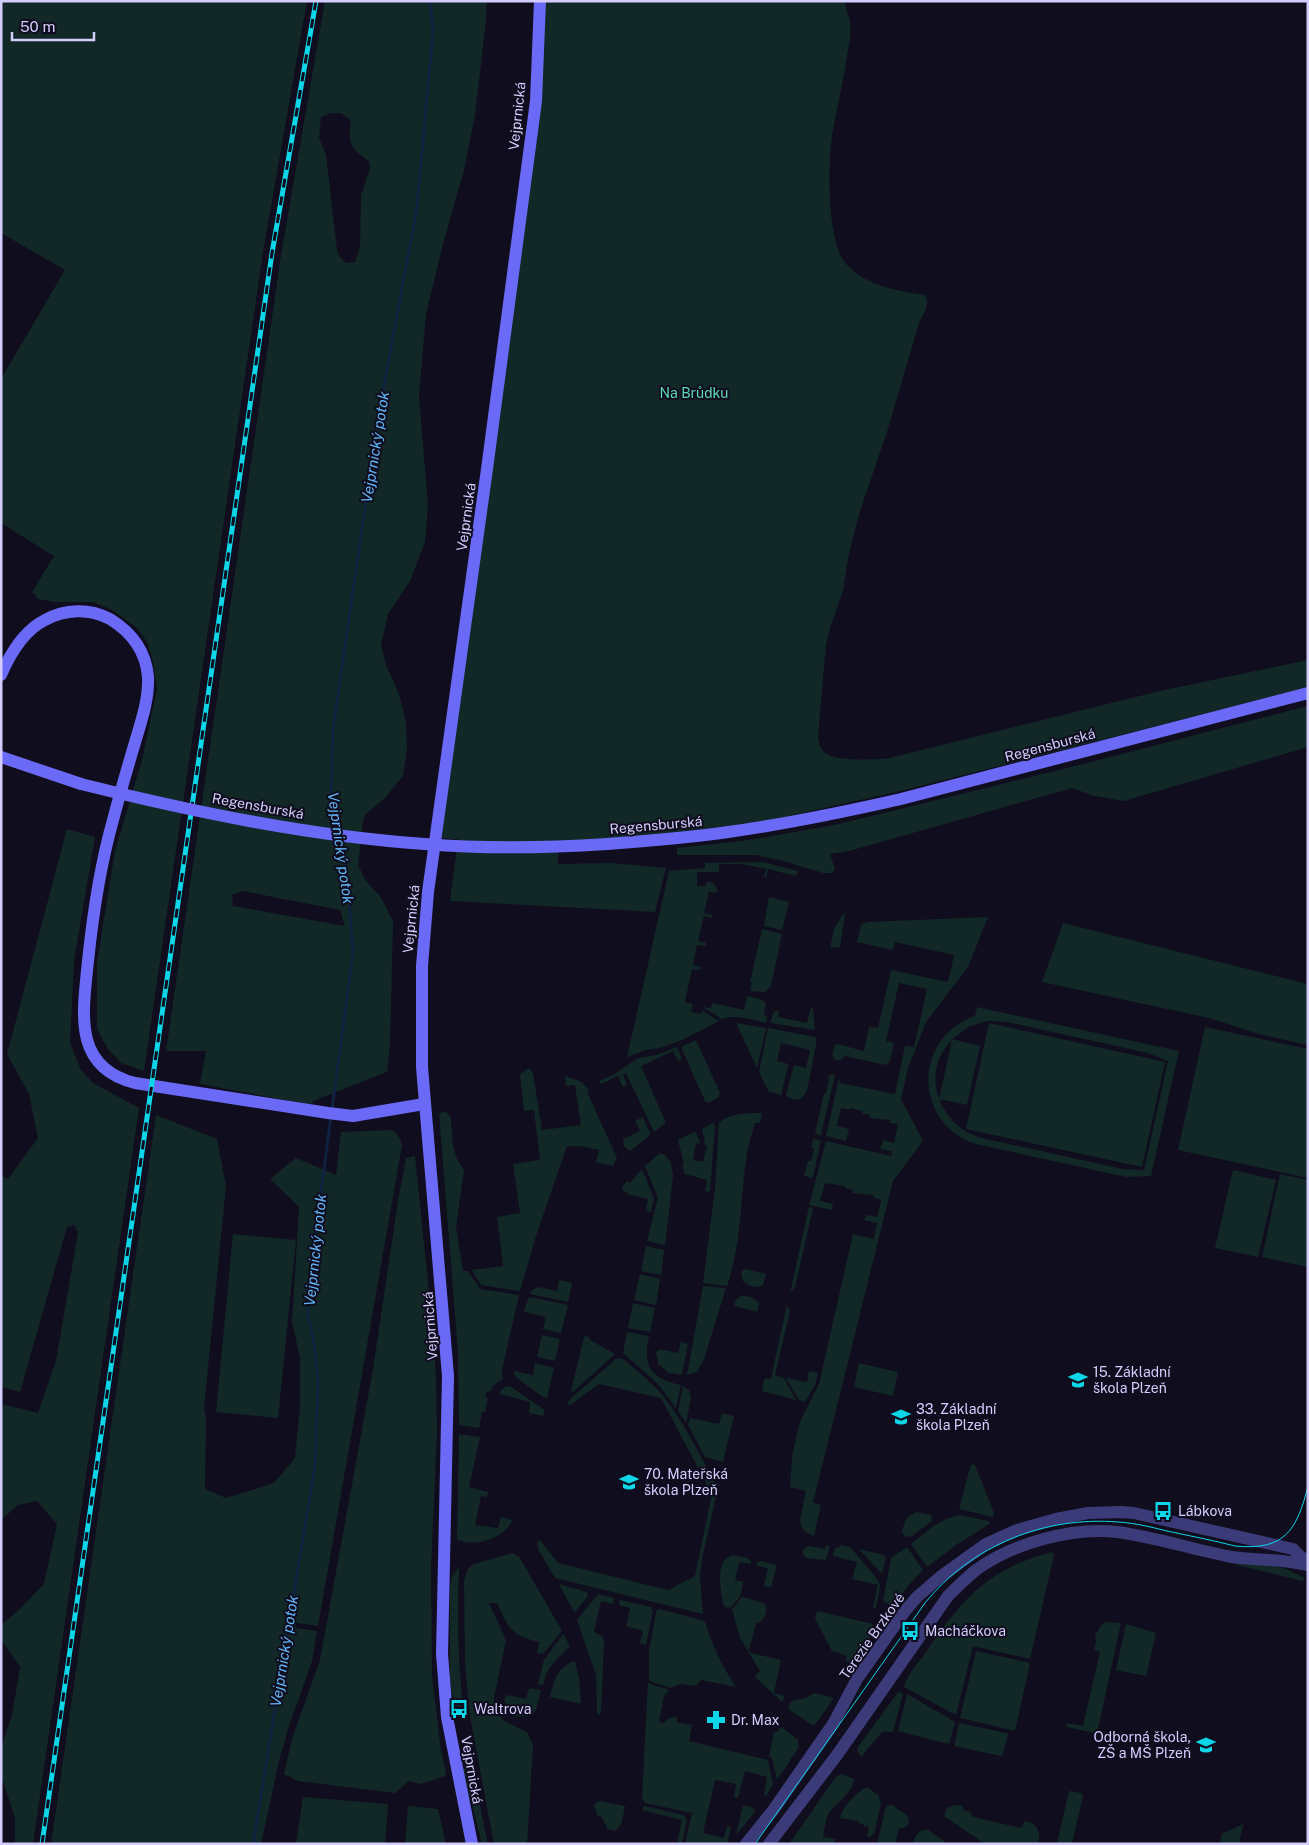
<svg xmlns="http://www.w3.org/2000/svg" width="1309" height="1845" font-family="'Public Sans',sans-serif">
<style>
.green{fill:#112826;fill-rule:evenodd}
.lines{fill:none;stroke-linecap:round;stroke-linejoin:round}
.stream{stroke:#0f2341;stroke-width:3}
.tertiary{stroke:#3c3b7a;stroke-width:12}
.secondary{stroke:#6b6af6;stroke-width:12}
.tram{stroke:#0dd6e8;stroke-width:1}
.rail-casing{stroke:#0dd6e8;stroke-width:5}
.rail{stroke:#100d1e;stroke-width:3;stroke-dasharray:9;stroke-linecap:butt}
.secondary-bridge{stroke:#6b6af6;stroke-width:12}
.labels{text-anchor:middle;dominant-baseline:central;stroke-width:4;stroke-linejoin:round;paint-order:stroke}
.street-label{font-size:14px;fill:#d2cdfc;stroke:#100d1e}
.park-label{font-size:14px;fill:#5ed7b7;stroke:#100d1e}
.poi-label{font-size:14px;fill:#d2cdfc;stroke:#100d1e;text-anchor:start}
.water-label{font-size:15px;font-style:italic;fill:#62b4f6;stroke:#100d1e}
</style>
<rect width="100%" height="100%" fill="#100d1e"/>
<g class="green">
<path d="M1 1H307L263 252 144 1071 121 1063 108 1049 97 1029V962L115 851 142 760 157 689 152 657 147 642 137 628 112 610 93 602H55L38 599 32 592 54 556 1 523V379L65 270 1 233Z"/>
<path d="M325 1H487L486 20 475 115 464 170 443 244 426 314 419 396 428 506 425 542 410 581 388 614 381 645 386 665 399 694 406 722 407 749 403 776 385 798 367 813 363 820 358 865 366 881 380 896 393 921 390 1046 387 1072 313 1101 312 1105 200 1084 206 1051H166L281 255ZM331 113H341L351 121C348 143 350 148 369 161L370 168 361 195 360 247 355 262 346 263 340 257 337 250 326 155 319 137 321 117ZM242 891 340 910 345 926 233 906 232 895Z"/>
<path d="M540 1H845C845 9 850 16 850 23 851 32 850 41 848 50 844 79 837 107 832 136 828 165 826 245 848 266 868 286 897 291 925 295 931 306 923 313 919 323L887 432 860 511 849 553 843 591 830 628 826 645 818 737C819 740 819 745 821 748 828 763 870 759 885 759L1160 691 1308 660V687L913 788 767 821 653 835 559 842 558 864 612 863 666 868 655 912 450 901 458 839 436 838 536 101Z"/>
<path d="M1308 706V747L1124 801 1094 796 1072 788 849 851 830 854 835 869 832 873H823L780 860 759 856V855H677V848L749 840 839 824 1075 766Z"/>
<path d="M67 829 95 837 74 961 70 1043 81 1070 93 1083 139 1108 33 1844H15V1818L2 1778V1745L12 1715 20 1667 1 1639V1625L19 1610 44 1584 57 1524 37 1501 18 1505 1 1520V1404L38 1413 56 1361 78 1232 74 1225 67 1227 20 1392 1 1387V1175L8 1179 38 1138 29 1094 7 1054Z"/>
<path d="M763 862 798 871 796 876 768 869 766 878 764 877 766 869 741 864H719V872H697V886H706V882C713 882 718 886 717 893L709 892 704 913 712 915V918L704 916 698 941 706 943V946L697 945 693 965 701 967 700 970 692 969 685 1002 693 1004 691 1012 701 1014 702 1010 719 1021 684 1039 660 1048 646 1050 627 1057 669 871 705 868V863Z"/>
<path d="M769 897 789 902 782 930 764 926Z"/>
<path d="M843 914H845L840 947 830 948 834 929Z"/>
<path d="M988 917 968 967 926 1022 908 1068 901 1099 923 1141 893 1181 813 1502 821 1505 814 1536C806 1533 801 1529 800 1520L806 1491 790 1487 792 1457 797 1434 800 1422 819 1384 853 1234 874 1239 877 1223 864 1220 866 1215 877 1217 881 1200 873 1197V1195L853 1193V1190L845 1188V1186L825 1183 820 1201 833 1204 832 1210 809 1205 826 1141 891 1156 892 1151 880 1149 883 1140 894 1143 898 1124 890 1123V1120L870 1118V1115L862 1113V1111L851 1108 850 1110 841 1108 837 1126 849 1129 846 1141 826 1136 839 1078 840 1083 895 1094 905 1046 914 1047 927 989 899 983 886 1041 894 1043 890 1061 886 1065 845 1056 841 1060H835C831 1056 833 1051 835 1045L837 1044 864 1051 869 1027 878 1028 891 970 948 982 954 955 895 942 893 950 857 942 861 924 868 922Z"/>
<path d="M1063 923 1308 984V1045L1259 1034 1209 1018 1042 982Z"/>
<path d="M762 929 782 934 771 986 765 992 750 991 752 982H750Z"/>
<path d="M747 996 760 999 766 1003 764 1015 767 1016 766 1023C752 1020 735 1014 722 1019L702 1007 711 1008 712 1003 744 1010Z"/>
<path d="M811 1007 813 1008 815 1030 770 1023 774 1011H779L778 1017 807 1023Z"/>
<path d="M977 1007 1179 1051 1151 1176 1126 1177 980 1145C914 1128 910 1039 975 1016ZM988 1021 1007 1022 1148 1053 1168 1061 1144 1170 1123 1169 982 1138C939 1127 919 1072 952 1040L939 1099 967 1105 980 1046 952 1039 970 1026Z"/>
<path d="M736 1023 766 1028 757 1068Z"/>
<path d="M989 1023 1165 1062 1142 1167 966 1129Z"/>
<path d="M1205 1027 1308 1049V1178L1178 1150Z"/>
<path d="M768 1028 815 1037 817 1039 807 1091 802 1098 794 1100 786 1096 793 1068 795 1065 806 1068 810 1050 781 1043 777 1061 788 1064V1067L781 1095 769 1092 759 1072Z"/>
<path d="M696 1040 720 1093 718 1098 708 1103 705 1101 681 1047Z"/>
<path d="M677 1047 682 1059 678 1061 673 1051 641 1066 666 1123 655 1131 653 1130 626 1073 623 1075 627 1085 623 1087 618 1076 601 1084 599 1081 613 1075 638 1058 656 1055Z"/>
<path d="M528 1069H530L533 1073 542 1130 581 1125 575 1085 566 1086 565 1076 582 1082 589 1090 587 1092 617 1158 613 1166 596 1162 599 1150 580 1146H567L536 1236 520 1291 481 1285 472 1270 503 1266 497 1217 520 1213 513 1164 540 1160 534 1110 524 1111 520 1074Z"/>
<path d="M832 1074 835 1075 821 1135 815 1134 824 1093 826 1094 829 1080 828 1077Z"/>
<path d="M446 1112 450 1116 451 1120C453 1140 451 1153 464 1170L456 1227 463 1271H468L480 1289 519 1295 502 1370 503 1379 493 1386 490 1392 487 1391 485 1397 488 1398 485 1412H482L479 1428 459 1425 458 1352 439 1113Z"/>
<path d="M762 1113 760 1123H755C752 1133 749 1143 747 1153 740 1197 742 1243 727 1286L703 1283 715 1188 719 1123C728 1113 750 1113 762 1113Z"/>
<path d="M156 1115 217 1139 226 1186 204 1408 206 1418 205 1489 226 1498 274 1483 295 1458 300 1405V1359L292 1321 299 1207 270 1179 296 1158 336 1175 341 1132 391 1130C398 1133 400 1138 402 1145L318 1626 296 1623V1628L317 1631 312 1661 289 1726 279 1761 261 1844H51Z"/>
<path d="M643 1117 650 1133 649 1136 630 1151 624 1146 623 1139 640 1131 635 1121Z"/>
<path d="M713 1123 715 1125 710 1192 705 1191 707 1180 685 1174 682 1166 684 1164 678 1140 694 1132 696 1133 700 1142 699 1144 696 1143 693 1160 703 1162 707 1146 704 1145 705 1141 702 1129Z"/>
<path d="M813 1139 821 1140 813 1178 804 1176 808 1161H811L814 1149 811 1148Z"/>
<path d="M660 1153 665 1155 671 1163 673 1176 665 1245 647 1241 658 1198 645 1166Z"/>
<path d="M415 1156 431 1311 436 1375 437 1431 431 1569 432 1676 441 1751 446 1771 445 1776 421 1784 409 1781 395 1793 298 1781 284 1774 292 1739 320 1660 373 1369 398 1201 406 1158Z"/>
<path d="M641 1170 643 1171 654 1199 651 1212 646 1211 648 1199 630 1195 621 1189 627 1181 630 1183Z"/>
<path d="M1233 1170 1276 1180 1258 1257 1215 1248Z"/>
<path d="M1280 1174 1308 1180V1267L1262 1257Z"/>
<path d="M809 1207 813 1208 795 1287 790 1293Z"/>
<path d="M233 1234 296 1240 278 1418 216 1412Z"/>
<path d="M646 1246 664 1250 661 1275 641 1271Z"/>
<path d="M745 1269 766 1274 763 1285C756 1289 748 1286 743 1281L741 1272Z"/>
<path d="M640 1274 660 1279 656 1305 634 1300Z"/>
<path d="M559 1280 572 1283 568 1302 530 1294 531 1291 538 1287 557 1291Z"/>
<path d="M703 1286 726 1288 704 1359 697 1372 687 1375Z"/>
<path d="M741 1296C749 1296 754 1297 759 1303L757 1312 735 1306 734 1302Z"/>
<path d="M529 1297 568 1305 561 1333 543 1329 546 1317 525 1312 524 1310Z"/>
<path d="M633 1303 655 1308 650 1332 628 1328Z"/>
<path d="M787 1305 790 1311 775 1375 784 1378 796 1400 762 1391 764 1379 771 1378Z"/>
<path d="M627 1332 649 1336C642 1366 651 1379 681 1385L676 1408 658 1384 623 1353Z"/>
<path d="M542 1335 560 1339 555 1361 537 1357Z"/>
<path d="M586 1336 589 1337 590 1340 615 1354 573 1392 571 1391 584 1337Z"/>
<path d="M681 1342 688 1344 682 1375 669 1373 658 1364 656 1352 660 1349 678 1353Z"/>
<path d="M617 1358 623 1359C634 1368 645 1377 655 1387 681 1414 699 1455 718 1487L702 1559 700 1577 703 1614 555 1578 538 1549 537 1541 540 1540 558 1563 668 1590 695 1576 712 1494 661 1398 599 1384 570 1405 568 1404 569 1400Z"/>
<path d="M535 1363 554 1368 547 1398 543 1397 517 1378 514 1374V1371L533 1375Z"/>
<path d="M859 1363 898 1372 893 1396 854 1387Z"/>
<path d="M809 1371 818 1373 815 1385 805 1402 799 1400 786 1378 807 1382Z"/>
<path d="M507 1386 511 1387 545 1410 543 1416 529 1413 530 1402 499 1394 501 1390Z"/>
<path d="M683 1386 689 1390 691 1398 686 1423 678 1411Z"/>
<path d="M722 1413 734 1416 723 1462 705 1457 688 1425 690 1418 719 1424Z"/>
<path d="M459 1434 480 1437 469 1487 488 1492 487 1497 481 1496 475 1525 498 1528 501 1517 512 1520C507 1537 472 1549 457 1539Z"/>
<path d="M971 1464 975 1465 994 1513 993 1517 959 1509Z"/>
<path d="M917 1512 931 1515 932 1521 912 1536 905 1537 902 1532C904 1522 907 1515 917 1512Z"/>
<path d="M960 1515 988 1521 991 1523 956 1545 927 1567 911 1544C926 1532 941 1518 960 1515Z"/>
<path d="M826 1545 830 1546 826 1560 806 1558 803 1554V1549L808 1546 825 1549Z"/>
<path d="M840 1545 850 1547 878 1580 880 1585 876 1609 873 1608 878 1585 852 1579 857 1562 833 1556 835 1547 839 1548Z"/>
<path d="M907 1547 923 1570 907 1587 894 1607 883 1601 891 1558Z"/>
<path d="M859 1549 884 1555 886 1557 882 1574Z"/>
<path d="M1052 1552 1054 1555 1030 1659 973 1646 956 1715 904 1687C907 1675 919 1662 926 1652 961 1600 989 1568 1052 1552Z"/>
<path d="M513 1553 520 1558 562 1631 543 1654 537 1653 539 1642C511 1635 509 1629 497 1603H489L506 1640 494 1698C495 1723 510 1722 527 1732L533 1745 527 1844H494L470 1716 465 1665 464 1580 468 1569 474 1564Z"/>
<path d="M733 1555 748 1558 751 1561 750 1564 739 1562 735 1580 743 1582 740 1597 730 1608 725 1607 723 1604C721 1590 714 1559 733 1555Z"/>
<path d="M760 1561 777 1565 771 1587 764 1586 768 1568 757 1566V1562Z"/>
<path d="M1235 1564 1272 1565 1286 1569 1305 1578 1303 1581 1236 1565Z"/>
<path d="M459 1567C457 1614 458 1659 463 1706L457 1707 451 1691 450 1679V1585L452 1576Z"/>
<path d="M559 1584 587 1592 588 1596 575 1612H574Z"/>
<path d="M598 1594 614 1598 613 1604 601 1601 594 1632 602 1636 604 1641 601 1713 598 1715 597 1714 596 1675 577 1620Z"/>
<path d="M742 1597 761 1602 766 1605C767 1614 764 1622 756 1623L749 1651 751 1653 781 1660 774 1693 784 1696 783 1701H781L756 1678 755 1676 760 1671 740 1638 732 1609Z"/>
<path d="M620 1600 651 1607 653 1611 646 1645 640 1643 643 1631 626 1626 630 1608 619 1605Z"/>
<path d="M660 1609 705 1621C712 1645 722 1666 736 1687L701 1680 696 1686 680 1684 671 1688 649 1681V1651L656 1611Z"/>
<path d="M817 1611 873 1624 867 1650 864 1654 859 1651 855 1658 860 1661 858 1663 845 1661 847 1656 832 1651 815 1618Z"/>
<path d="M1106 1622 1121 1623 1098 1729 1094 1733 1067 1727 1065 1723 1083 1726 1100 1652 1094 1650 1096 1642 1095 1636 1101 1625Z"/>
<path d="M1126 1624 1156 1633 1146 1676 1116 1670Z"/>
<path d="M563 1634 570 1646C556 1662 549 1662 543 1685L538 1684 544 1660Z"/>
<path d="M976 1651 1030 1663 1015 1731 960 1718Z"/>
<path d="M575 1661 579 1678 581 1704 550 1697C554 1681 557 1667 575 1661Z"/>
<path d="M648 1683 669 1690 664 1696 659 1722 664 1723 669 1718 677 1717V1722L692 1725 689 1741 768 1760 773 1784 766 1796H764L767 1777 745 1771 738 1798 734 1797 736 1784 715 1780 703 1833 724 1838 727 1826 731 1827 727 1844H685L692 1813 645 1803 642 1797Z"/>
<path d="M529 1688 541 1690 536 1710 530 1716 517 1717 508 1711 504 1698 508 1695 526 1699Z"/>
<path d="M899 1691 903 1694 893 1732H882L861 1757 857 1750 858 1747Z"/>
<path d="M814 1693 834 1698 815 1725H812L788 1709 790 1703 794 1700 803 1699Z"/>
<path d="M907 1694 955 1722 950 1742 948 1744 898 1731Z"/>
<path d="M959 1723 1006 1733 1008 1734 1003 1755 1001 1756 954 1746Z"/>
<path d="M781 1727 798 1740 799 1747 777 1780 772 1758 769 1756 774 1732H777Z"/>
<path d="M472 1767 488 1844H482L471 1800H469L462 1768Z"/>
<path d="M842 1774 854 1779C852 1796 833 1803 827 1817 825 1823 824 1830 823 1837L835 1839 834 1844H789L833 1781 837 1776Z"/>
<path d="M867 1787 878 1795 881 1803 874 1834 869 1837H867L869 1827 863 1826 864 1824 858 1823V1821L840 1818C842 1807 856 1793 867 1787Z"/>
<path d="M1069 1791 1081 1793 1083 1796 1072 1844H1049L1057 1843Z"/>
<path d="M303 1797 388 1804 385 1844H296Z"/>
<path d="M600 1801 625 1806C623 1816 623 1827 614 1831L605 1828 607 1827 601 1816 598 1817 594 1806 595 1803Z"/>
<path d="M743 1805 751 1807 756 1811 736 1835Z"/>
<path d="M892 1805 908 1816 909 1824 903 1828H899L895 1844H877L886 1806Z"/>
<path d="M955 1805 963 1806V1810L970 1812 973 1817 1021 1828 1025 1821C1038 1823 1041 1832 1038 1844H985L944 1816 947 1808Z"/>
<path d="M408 1806 438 1809 446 1844H405Z"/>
<path d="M644 1806 683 1815 687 1820 682 1844H677L682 1820 642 1810Z"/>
<path d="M1243 1824 1239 1844H1220L1222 1834Z"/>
<path d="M927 1829 948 1844H913C915 1835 918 1831 927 1829Z"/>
</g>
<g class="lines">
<g class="stream">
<path d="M338 832 331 798 333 729 378 418 417 207 433 31 430 1"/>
<path d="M332 1110 353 952 347 873 340 838"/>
<path d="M253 1844 315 1465 318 1381 314 1342 308 1316V1289L331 1116"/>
</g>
<g class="tertiary">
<path d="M746 1844 774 1809 833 1724 857 1679 905 1611 917 1597 940 1577 986 1544 1017 1530 1056 1519 1088 1513 1121 1512 1134 1513 1293 1549 1301 1557 1308 1560"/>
<path d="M769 1844 837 1755 948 1596C957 1587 966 1578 976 1570 1013 1543 1072 1527 1117 1532 1156 1537 1194 1550 1232 1557 1245 1559 1257 1559 1270 1560 1282 1560 1296 1563 1308 1565"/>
</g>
<g class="secondary">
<path d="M1 675C10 654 23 631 45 620 65 609 89 608 110 619 131 632 146 651 148 677 149 698 142 719 136 739 128 766 120 793 113 820 100 866 93 913 88 961 83 1012 72 1067 135 1083L328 1113 353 1116 424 1104"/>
<path d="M1 757 81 784"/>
<path d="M607 844C648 841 688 838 728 832 786 824 844 812 901 799L1308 693"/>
<path d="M472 1844 447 1717 442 1654 448 1376 422 1067V966L428 892 487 469 536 101 540 1"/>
</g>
<path class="tram" d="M755 1844 925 1603C972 1545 1045 1516 1118 1522 1135 1523 1151 1527 1167 1531 1190 1536 1212 1540 1235 1546 1285 1551 1297 1530 1308 1486"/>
<g class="rail-casing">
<path id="rail" d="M42 1844 272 253 316 1"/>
</g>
<use href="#rail" class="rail"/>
<path class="secondary-bridge" d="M81 784C194 812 309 836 425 844 485 849 546 848 607 844"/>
</g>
<defs>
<g id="school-bare" transform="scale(1.5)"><path d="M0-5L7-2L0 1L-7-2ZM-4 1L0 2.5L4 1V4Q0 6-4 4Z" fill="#0dd6e8" stroke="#100d1e" stroke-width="2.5" paint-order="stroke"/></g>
<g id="bus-bare" transform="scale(1.5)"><path d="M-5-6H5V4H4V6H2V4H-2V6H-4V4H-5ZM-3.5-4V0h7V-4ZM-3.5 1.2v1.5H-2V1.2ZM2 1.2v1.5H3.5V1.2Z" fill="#0dd6e8" stroke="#100d1e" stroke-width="2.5" paint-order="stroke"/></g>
<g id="pharmacy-bare" transform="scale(1.5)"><path d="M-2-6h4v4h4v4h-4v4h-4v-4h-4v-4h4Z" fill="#0dd6e8" stroke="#100d1e" stroke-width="2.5" paint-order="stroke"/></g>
</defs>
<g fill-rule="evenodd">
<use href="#school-bare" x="1078" y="1380"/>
<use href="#school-bare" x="901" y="1417"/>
<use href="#school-bare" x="629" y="1482"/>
<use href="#bus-bare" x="1163" y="1511"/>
<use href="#bus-bare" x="910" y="1631"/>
<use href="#bus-bare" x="459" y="1709"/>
<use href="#pharmacy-bare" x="716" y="1720"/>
<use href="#school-bare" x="1206" y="1745"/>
</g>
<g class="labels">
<g class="street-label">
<text transform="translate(517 116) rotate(-84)">Vejprnická</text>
<text transform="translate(466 517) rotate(-82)">Vejprnická</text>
<text transform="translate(1050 745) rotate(-15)">Regensburská</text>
<text transform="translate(258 806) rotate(10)">Regensburská</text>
<text transform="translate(656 825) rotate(-5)">Regensburská</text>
<text transform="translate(411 919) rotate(-84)">Vejprnická</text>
<text transform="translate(430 1326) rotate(-94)">Vejprnická</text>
<text transform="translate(872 1636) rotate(-55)">Terezie Brzkové</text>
<text transform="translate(472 1770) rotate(80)">Vejprnická</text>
</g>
<g class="park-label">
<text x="694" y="393">Na Brůdku</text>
</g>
<g class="poi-label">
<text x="1093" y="1372">15. Základní<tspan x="1093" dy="16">škola Plzeň</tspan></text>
<text x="916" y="1409">33. Základní<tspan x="916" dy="16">škola Plzeň</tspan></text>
<text x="644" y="1474">70. Mateřská<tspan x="644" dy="16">škola Plzeň</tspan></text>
<text x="1178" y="1511">Lábkova</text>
<text x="925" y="1631">Macháčkova</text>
<text x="474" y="1709">Waltrova</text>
<text x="731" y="1720">Dr. Max</text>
<text x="1191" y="1737" text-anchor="end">Odborná škola,<tspan x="1191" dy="16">ZŠ a MŠ Plzeň</tspan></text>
</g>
<g class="water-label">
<text transform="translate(375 447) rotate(-81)">Vejprnický potok</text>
<text transform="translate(341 848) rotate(82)">Vejprnický potok</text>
<text transform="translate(315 1250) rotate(-84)">Vejprnický potok</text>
<text transform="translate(284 1651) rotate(-81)">Vejprnický potok</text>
</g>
</g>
<rect width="1309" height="1845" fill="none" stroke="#d2cdfc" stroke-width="5"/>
<path d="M12 32v8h82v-8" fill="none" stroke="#d2cdfc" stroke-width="2.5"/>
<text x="20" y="32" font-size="15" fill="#d2cdfc" stroke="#100d1e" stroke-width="4" paint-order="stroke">50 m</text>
</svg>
